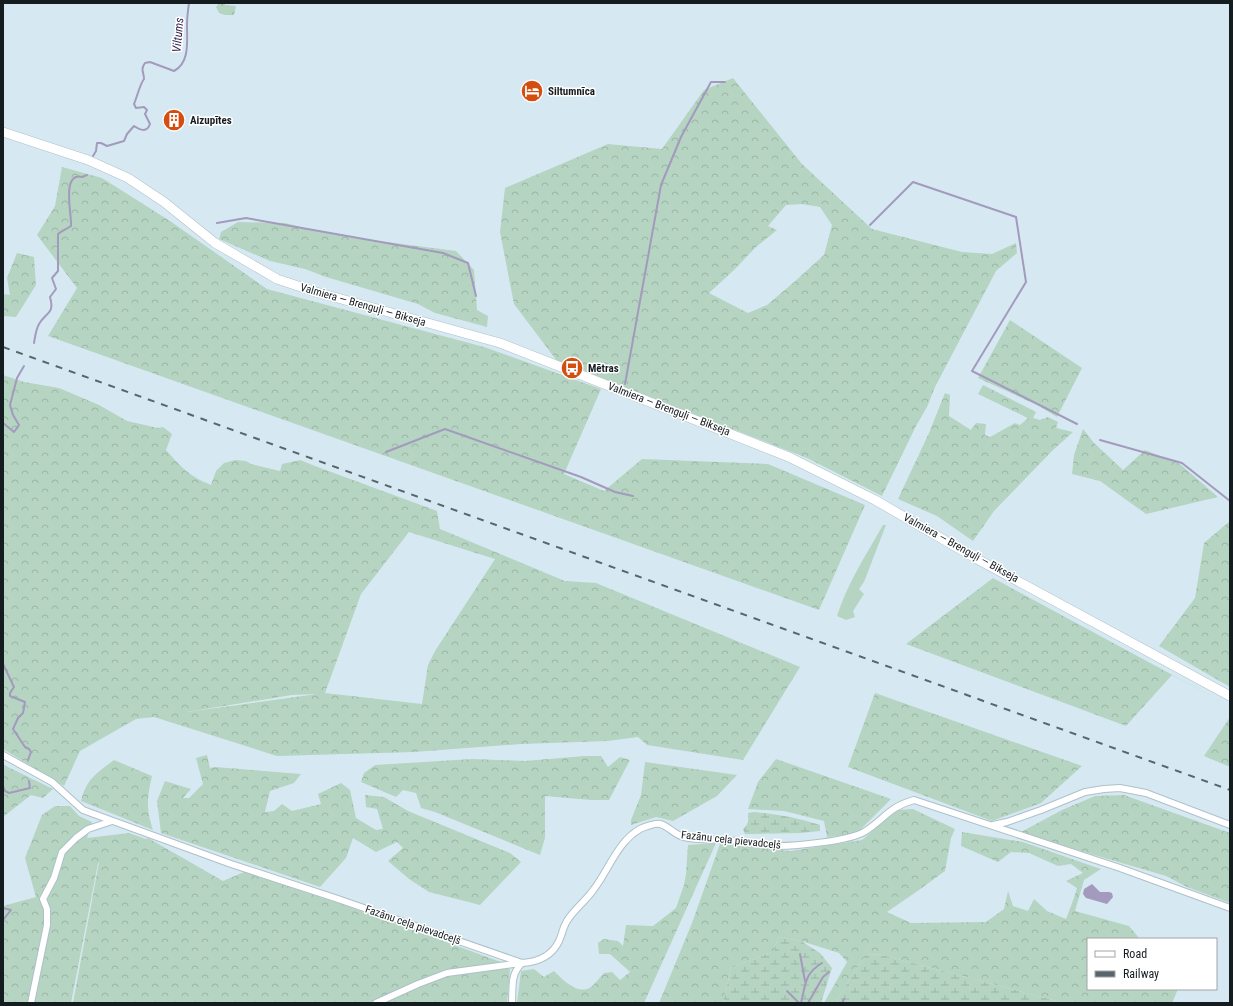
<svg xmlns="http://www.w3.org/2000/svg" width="1233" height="1006" font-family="'Roboto Condensed',sans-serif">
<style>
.grass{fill:#b5d4c2}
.forest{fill:url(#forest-crowns);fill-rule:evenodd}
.wetland{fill:url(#wetland-marsh)}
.water{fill:#a39abd}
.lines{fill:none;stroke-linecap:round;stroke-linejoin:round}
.stream{stroke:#a39abd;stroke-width:2}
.minor-casing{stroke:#aec0ca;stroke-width:8}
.secondary-casing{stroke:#aec0ca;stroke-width:10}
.minor{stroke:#fff;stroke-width:6}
.secondary{stroke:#fff;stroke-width:9}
.rail{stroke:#5a656b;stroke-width:2;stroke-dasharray:7 7;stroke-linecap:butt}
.labels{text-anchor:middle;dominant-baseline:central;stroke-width:3;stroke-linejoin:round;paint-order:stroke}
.poi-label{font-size:11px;font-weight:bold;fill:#151c20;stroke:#fff;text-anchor:start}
.street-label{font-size:11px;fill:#151c20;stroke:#fff}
.water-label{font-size:12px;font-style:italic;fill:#2f1f4c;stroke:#fff}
</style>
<defs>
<pattern id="forest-crowns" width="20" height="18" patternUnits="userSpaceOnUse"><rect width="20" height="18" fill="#b5d4c2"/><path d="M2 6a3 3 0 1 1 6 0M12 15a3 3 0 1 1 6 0" fill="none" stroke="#9bb5a6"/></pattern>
<pattern id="wetland-marsh" width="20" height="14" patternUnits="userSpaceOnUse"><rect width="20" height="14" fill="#b5d4c2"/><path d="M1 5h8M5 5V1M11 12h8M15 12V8" fill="none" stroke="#9bb5a6"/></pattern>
</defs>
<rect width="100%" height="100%" fill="#d6e9f2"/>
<path class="grass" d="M883 525H886L864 582 859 589 864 594 853 611 855 617 846 620 837 616C847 584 866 555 883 525Z"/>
<g class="forest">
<path d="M219 3H225V5L236 6 234 15H225L219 13 216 7Z"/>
<path d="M733 78 802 164 872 229 962 252 992 254 1016 243 1017 253 996 271 935 387 927 407 916 426 882 496 807 458 557 361 514 304 500 232 505 188 608 144 662 149 704 90ZM802 204 820 207 832 225 824 255 793 283 767 305 748 313 709 293 735 269 756 247 777 230 768 226 786 205Z"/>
<path d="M62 167 102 178 170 221 267 289 484 347 601 389 564 474 604 491 642 459 768 464 865 505 819 610 48 336 77 288 37 235 55 206Z"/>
<path d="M238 222 285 223 309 229 356 238 456 251 474 270 477 310 488 316 487 327 435 313 418 304 326 277 305 269 270 261 219 239 221 232Z"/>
<path d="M17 253 34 257 36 285 16 317 3 316V294L10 295 7 278Z"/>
<path d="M1010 320 1082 368 1057 417 1037 405 978 378Z"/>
<path d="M3 375 24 382 59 388 99 405 127 421 158 428 163 427 172 434 166 450C182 468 189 476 211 485L216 471 224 463 235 460 246 461 251 464 280 471 282 464 300 460 315 466 437 511 440 529 565 581 596 583 800 667 743 760 647 745 638 737 608 741 521 744 414 752 277 756 154 717 136 719 80 751 64 786 3 749ZM409 532 495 559 435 651 428 665 422 704 325 693 361 594ZM317 694 187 712 292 695Z"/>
<path d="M983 385 1036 412 1033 418 1040 420 1048 417 1058 422 1056 428 1073 432 1052 451 994 511 973 541 937 516 898 499 929 433 945 393 950 395 949 416 971 430 976 423 986 424 985 435 990 437 1015 423 1020 425 1028 418 978 394Z"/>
<path d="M1083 429 1094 443 1123 470 1145 450 1180 464 1218 497 1146 514 1100 481 1072 474 1074 455Z"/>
<path d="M1230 521V687L1159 646 1195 598 1204 543Z"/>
<path d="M993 578 1230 706 1172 675 1126 726 906 644Z"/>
<path d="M875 693 1082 766 1041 803 992 821 848 767Z"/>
<path d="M1230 717V767L1204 756Z"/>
<path d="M207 755 210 768 215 767 301 774 294 783 270 791 265 812 274 811 282 804 292 811 321 804 318 794 341 783 350 790 356 818 376 830 383 829 377 809 366 807 365 795 384 797 408 811 510 853 521 862 480 905 429 892 409 879 388 861 403 848 397 842 376 852 353 838 346 858 320 887 161 833 157 801 165 781 191 789 183 798H189L203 784 196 758Z"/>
<path d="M584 756H601L608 767 620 757 630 760 609 800H591L545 796V838L540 855 435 812 421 808 416 793 403 790 396 797 361 782 364 773 375 765 473 759 525 761Z"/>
<path d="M776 759 891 799 856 834 827 837 824 821 784 811 748 809 758 782Z"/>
<path d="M114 760 152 776C147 798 146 808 153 830L81 801C87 778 96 774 114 760Z"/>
<path d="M645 762 737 775 717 796 673 821 656 817 631 825V820L641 795Z"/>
<path d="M3 764 8 767 53 789 43 798 31 795 3 817Z"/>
<path d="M1124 795 1230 833V903L1187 887 1166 876 1040 839 1021 832 1062 810 1095 796Z"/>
<path d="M55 806H70L79 816 92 822 87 838 129 833 146 839 148 838 223 881 244 872 344 905 501 962 446 971 414 983 371 1003H73L99 862 98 863 71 1003H3V906L36 897 25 858 42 815Z"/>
<path d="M913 809 955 829 951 838 945 871 919 890 887 912 911 923 986 922 1004 909 1008 891 1013 906 1028 911 1034 899 1047 911 1066 919 1074 898 1077 888 1066 881 1083 873 1071 864 1058 866 1029 853 1011 852 998 862 961 846 962 832 1023 842 1101 869 1084 880 1075 911 1129 926 1140 939H1088V989H1178L1172 1003H1061L1053 1000 882 955 866 954 835 1003H824L847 962 839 953 801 941 778 937 774 951 731 968 723 1003H659L692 923 720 844 790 851 862 840 897 810Z"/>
<path d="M716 843 644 1003H517L521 971 534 969 544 977 554 971C562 979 578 996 591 987 595 984 600 977 604 973L612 972 620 980 630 972 610 954H599L598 943 604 939 618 941 623 946 626 925 653 926 676 908 684 885 686 874 688 845Z"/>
<path d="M507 966 510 970 507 1003H382L448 974Z"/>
</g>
<g class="wetland">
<path d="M754 812C777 814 798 818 820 825V831L801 833 745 834 743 829C748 825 749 820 748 813Z"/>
<path d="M778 937 801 941 820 953 832 968 821 1003H723L731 968 774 951Z"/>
<path d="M866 954 882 955 1053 1000 1061 1003H835Z"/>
</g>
<path class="water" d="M1092 884 1100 892H1109L1112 893 1113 897 1107 904 1086 898 1083 894 1084 889Z"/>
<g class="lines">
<g class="stream">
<path d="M93 156 96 151 97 143H101L107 146 124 141 127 134 134 126C140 130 147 133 150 124L145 114 147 110 144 107 136 108 134 104C137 97 140 84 144 79 144 72 140 70 145 63L150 62 174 71C190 63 187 41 187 25 187 18 188 10 189 3"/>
<path d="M217 223 246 218 443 253 468 263 476 296"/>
<path d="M870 225 913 182 1016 217 1026 282 972 371 1077 424"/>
<path d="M34 343C35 337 36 329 39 324 46 312 55 314 50 297L56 289 52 278 58 271V234C61 231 67 229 71 226 72 215 61 172 82 177L87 175"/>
<path d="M625 384 661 185 681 137 711 82H725"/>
<path d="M3 423 14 432 19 425 13 415 10 405 17 378 24 366"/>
<path d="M1100 440 1182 463 1230 501"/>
<path d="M386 452 445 429 581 477 615 492 633 496"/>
<path d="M3 664 14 687 10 693V696L25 702 23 713 18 718 13 729 25 747 29 749 31 752 28 760"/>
<path d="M3 786 5 791 9 793 30 788 29 781"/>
<path d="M3 908 11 910 3 920"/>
<path d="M800 954 805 981"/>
<path d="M787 991 799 1003"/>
<path d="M801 1003C806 984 804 974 822 963"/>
<path d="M808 1003 823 977 829 972"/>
<path d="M842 1003 844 999"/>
</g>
<g class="minor-casing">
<g id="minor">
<path d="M3 755 52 782 83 810 113 821 231 864 338 899 522 963C538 962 552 956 559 941 562 935 563 927 567 921 574 909 586 901 594 889 608 871 618 841 640 829 644 827 655 823 660 824 669 826 674 835 684 837 697 840 712 839 726 840 743 841 760 845 777 846 796 846 849 841 864 832 884 820 888 807 914 800L1120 868 1230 908"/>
<path d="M993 825 1007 822 1041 810 1085 792 1104 789 1120 788 1146 793 1230 825"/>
<path d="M31 1003 47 925V909L43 899 54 878 62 852 76 838 88 829 112 821"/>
<path d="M376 1003 418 984 447 973 521 963"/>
<path d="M512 1003C513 987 510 975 522 963"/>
</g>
</g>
<g class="secondary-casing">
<path id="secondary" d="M3 132 88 160 128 178 164 202 215 243 277 279 316 292 500 343 789 457 875 500 977 559 1230 696"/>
</g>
<use href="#minor" class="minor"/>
<use href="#secondary" class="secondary"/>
<path class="rail" d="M3 347 1230 790"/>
</g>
<defs>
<g id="hotel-disc" transform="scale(1.15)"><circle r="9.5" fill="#d44e11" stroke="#fff"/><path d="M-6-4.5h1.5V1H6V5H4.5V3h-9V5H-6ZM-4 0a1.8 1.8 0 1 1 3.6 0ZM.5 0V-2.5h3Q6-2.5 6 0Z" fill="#fff"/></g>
<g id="building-disc" transform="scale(1.15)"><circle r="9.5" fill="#d44e11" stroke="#fff"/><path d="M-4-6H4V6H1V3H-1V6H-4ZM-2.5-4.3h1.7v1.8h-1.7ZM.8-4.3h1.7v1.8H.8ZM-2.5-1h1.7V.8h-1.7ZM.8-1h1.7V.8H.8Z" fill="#fff"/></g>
<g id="bus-disc" transform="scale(1.15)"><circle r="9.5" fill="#d44e11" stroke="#fff"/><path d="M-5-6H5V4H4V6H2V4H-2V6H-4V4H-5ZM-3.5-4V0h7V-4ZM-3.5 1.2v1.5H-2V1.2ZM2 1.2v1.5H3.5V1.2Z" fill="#fff"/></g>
</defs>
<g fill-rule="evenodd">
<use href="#hotel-disc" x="532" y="91"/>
<use href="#building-disc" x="174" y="120"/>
<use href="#bus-disc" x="572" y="368"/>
</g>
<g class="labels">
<g class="poi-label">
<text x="548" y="91">Siltumnīca</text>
<text x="190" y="120">Aizupītes</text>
<text x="588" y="368">Mētras</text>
</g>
<g class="street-label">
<text transform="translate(363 305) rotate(16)">Valmiera — Brenguļi — Bikseja</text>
<text transform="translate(669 409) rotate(21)">Valmiera — Brenguļi — Bikseja</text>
<text transform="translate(961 548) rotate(29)">Valmiera — Brenguļi — Bikseja</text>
<text transform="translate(731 840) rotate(6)">Fazānu ceļa pievadceļš</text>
<text transform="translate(413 925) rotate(19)">Fazānu ceļa pievadceļš</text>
</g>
<g class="water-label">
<text transform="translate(178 35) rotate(-85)">Viltums</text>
</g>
</g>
<rect width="1233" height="1006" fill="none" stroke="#151c20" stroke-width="8"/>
<rect x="1087" y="938" width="130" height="52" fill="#ffffff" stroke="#a1a4a6"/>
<rect x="1095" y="951" width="20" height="6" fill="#ffffff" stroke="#a1a4a6"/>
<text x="1123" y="958" font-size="12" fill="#151c20">Road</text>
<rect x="1095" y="971" width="20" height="6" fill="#5a656b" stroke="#a1a4a6"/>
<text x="1123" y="978" font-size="12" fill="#151c20">Railway</text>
</svg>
